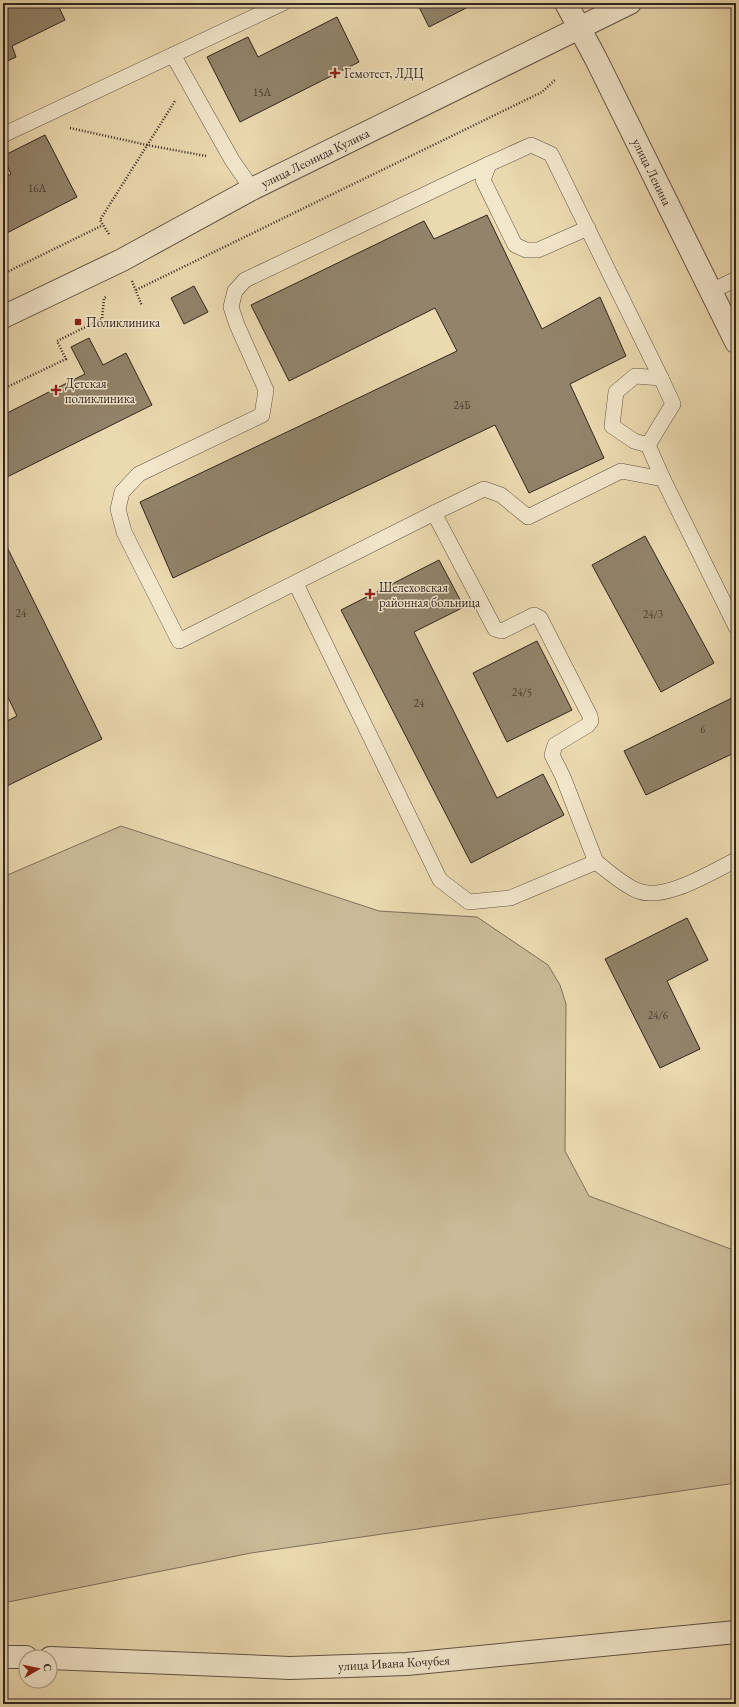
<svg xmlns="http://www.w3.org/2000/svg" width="739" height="1707" font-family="'EB Garamond',serif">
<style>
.green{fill:#cbba97;stroke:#7e705c}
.building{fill:#92836a;stroke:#312520}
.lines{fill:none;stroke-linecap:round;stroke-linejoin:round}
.service-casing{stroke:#605244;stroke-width:16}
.minor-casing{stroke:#605244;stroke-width:24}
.tertiary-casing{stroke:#605244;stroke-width:24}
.path{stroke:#312520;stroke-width:2.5;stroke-dasharray:1 2;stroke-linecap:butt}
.service{stroke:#f2e6cb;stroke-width:15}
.minor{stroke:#f2e6cb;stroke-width:22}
.tertiary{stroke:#f2e6cb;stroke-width:22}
.poi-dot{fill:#8f2418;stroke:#f2e6cb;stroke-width:1.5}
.labels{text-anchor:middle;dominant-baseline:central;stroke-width:3;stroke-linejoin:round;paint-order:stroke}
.number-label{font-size:11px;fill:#493c32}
.poi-label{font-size:13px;fill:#312520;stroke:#f2e6cb;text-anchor:start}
.street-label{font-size:13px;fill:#312520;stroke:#f2e6cb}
</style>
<rect width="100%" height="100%" fill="#ebd9af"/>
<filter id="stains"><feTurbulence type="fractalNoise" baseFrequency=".005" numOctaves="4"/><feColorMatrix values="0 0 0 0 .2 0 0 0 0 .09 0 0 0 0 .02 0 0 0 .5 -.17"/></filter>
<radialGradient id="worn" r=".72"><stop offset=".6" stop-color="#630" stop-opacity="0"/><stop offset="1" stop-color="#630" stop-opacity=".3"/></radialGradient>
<path class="green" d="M121 826 379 911 477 917 548 965 560 985 566 1004 565 1151 589 1196 736 1251V1483L251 1553 3 1603V877Z"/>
<g class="building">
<path d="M3 3H57L65 20 12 46 16 57 3 63Z"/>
<path d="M417 3H476L429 27Z"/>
<path d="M337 17 359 62 240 122 207 57 248 37 258 57Z"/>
<path d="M45 135 77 197 3 235V178L11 174 3 156Z"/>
<path d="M487 215 542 329 600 297 626 356 570 384 604 458 529 493 495 425 173 578 140 502 457 351 435 308 289 381 251 305 424 221 434 239Z"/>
<path d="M194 286 208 312 184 324 171 298Z"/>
<path d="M89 338 103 365 126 353 152 405 3 479V415L85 374 71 347Z"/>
<path d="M645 536 714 663 661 692 592 565Z"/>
<path d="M3 539 102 739 3 788V723L17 716 3 687Z"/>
<path d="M439 560 464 607 414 632 497 798 543 774 564 815 471 863 341 610Z"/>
<path d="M537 641 572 710 507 742 473 673Z"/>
<path d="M732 698 736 706V752L646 795 624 751Z"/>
<path d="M687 918 708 960 667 981 700 1049 660 1068 605 959Z"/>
</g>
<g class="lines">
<g class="service-casing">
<g id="service">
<path d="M173 55 232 160 252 189"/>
<path d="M3 135 283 3"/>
<path d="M489 164 245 280 235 291 231 307 237 325 266 390 262 415 139 474 122 492 118 509 124 532 179 641 434 513 495 629 502 631 534 615 540 618 590 716 591 721 588 725 555 745 552 755 563 777 596 862"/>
<path d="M588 228 538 250H526L515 245 483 180 489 164 531 145 551 154 661 378"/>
<path d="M712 291 736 279"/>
<path d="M648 445 634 441 612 426 616 392 635 376 661 378 673 404 648 445 663 479"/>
<path d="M434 513 484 489 501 495 528 517 621 471 663 479 736 627"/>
<path d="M296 584 440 880 469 902 510 898 596 862C608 871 622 884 636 890 663 903 711 872 736 860"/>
</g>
</g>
<g class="minor-casing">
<path id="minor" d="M566 3 596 59 736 342"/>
</g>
<g class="tertiary-casing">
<g id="tertiary">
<path d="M3 317 122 260 252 189 630 3"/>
<path d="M3 1657H26"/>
<path d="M50 1658 290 1668 407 1664 736 1632"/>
</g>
</g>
<g class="path">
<path d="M70 128 147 145 206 156"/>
<path d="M109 234 100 220 175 101"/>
<path d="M3 274 103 225"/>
<path d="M132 281 142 306"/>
<path d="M136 290 542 92 556 79"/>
<path d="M3 389 66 359 57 341 102 319 104 298 106 297"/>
</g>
<use href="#service" class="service"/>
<use href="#minor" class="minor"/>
<use href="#tertiary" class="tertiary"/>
</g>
<g class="poi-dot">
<path d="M333 67h4v4h4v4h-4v4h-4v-4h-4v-4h4z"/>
<rect x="74" y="318" width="8" height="8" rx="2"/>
<path d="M54 384h4v4h4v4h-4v4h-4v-4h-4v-4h4z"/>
<path d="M368 588h4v4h4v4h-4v4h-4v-4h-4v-4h4z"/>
</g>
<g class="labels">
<g class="number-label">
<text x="262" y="92">15А</text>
<text x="37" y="188">16А</text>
<text x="462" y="405">24Б</text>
<text x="21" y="613">24</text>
<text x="653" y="614">24/3</text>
<text x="522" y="692">24/5</text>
<text x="419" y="703">24</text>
<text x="703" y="729">6</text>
<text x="658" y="1015">24/6</text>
</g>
<g class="poi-label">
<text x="344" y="73">Гемотест, ЛДЦ</text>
<text x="86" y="322">Поликлиника</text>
<text x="65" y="383">Детская<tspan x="65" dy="15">поликлиника</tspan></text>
<text x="379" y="587">Шелеховская<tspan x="379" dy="15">районная больница</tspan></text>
</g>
<g class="street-label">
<text transform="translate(315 158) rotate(-26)">улица Леонида Кулика</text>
<text transform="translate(652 172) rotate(64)">улица Ленина</text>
<text transform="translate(394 1663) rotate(-3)">улица Ивана Кочубея</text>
</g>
</g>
<rect width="739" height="1707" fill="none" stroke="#ebd9af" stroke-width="16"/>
<rect x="4" y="4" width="731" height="1699" fill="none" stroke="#312520" stroke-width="2"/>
<rect x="8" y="8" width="723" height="1691" fill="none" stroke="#312520"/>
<g transform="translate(38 1669) rotate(81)"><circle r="19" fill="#f2e6cb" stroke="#a59987"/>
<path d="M0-3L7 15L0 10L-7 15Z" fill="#8f2418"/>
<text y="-6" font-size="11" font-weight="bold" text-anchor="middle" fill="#312520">С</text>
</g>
<rect width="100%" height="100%" filter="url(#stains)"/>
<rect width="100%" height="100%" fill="url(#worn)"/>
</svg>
